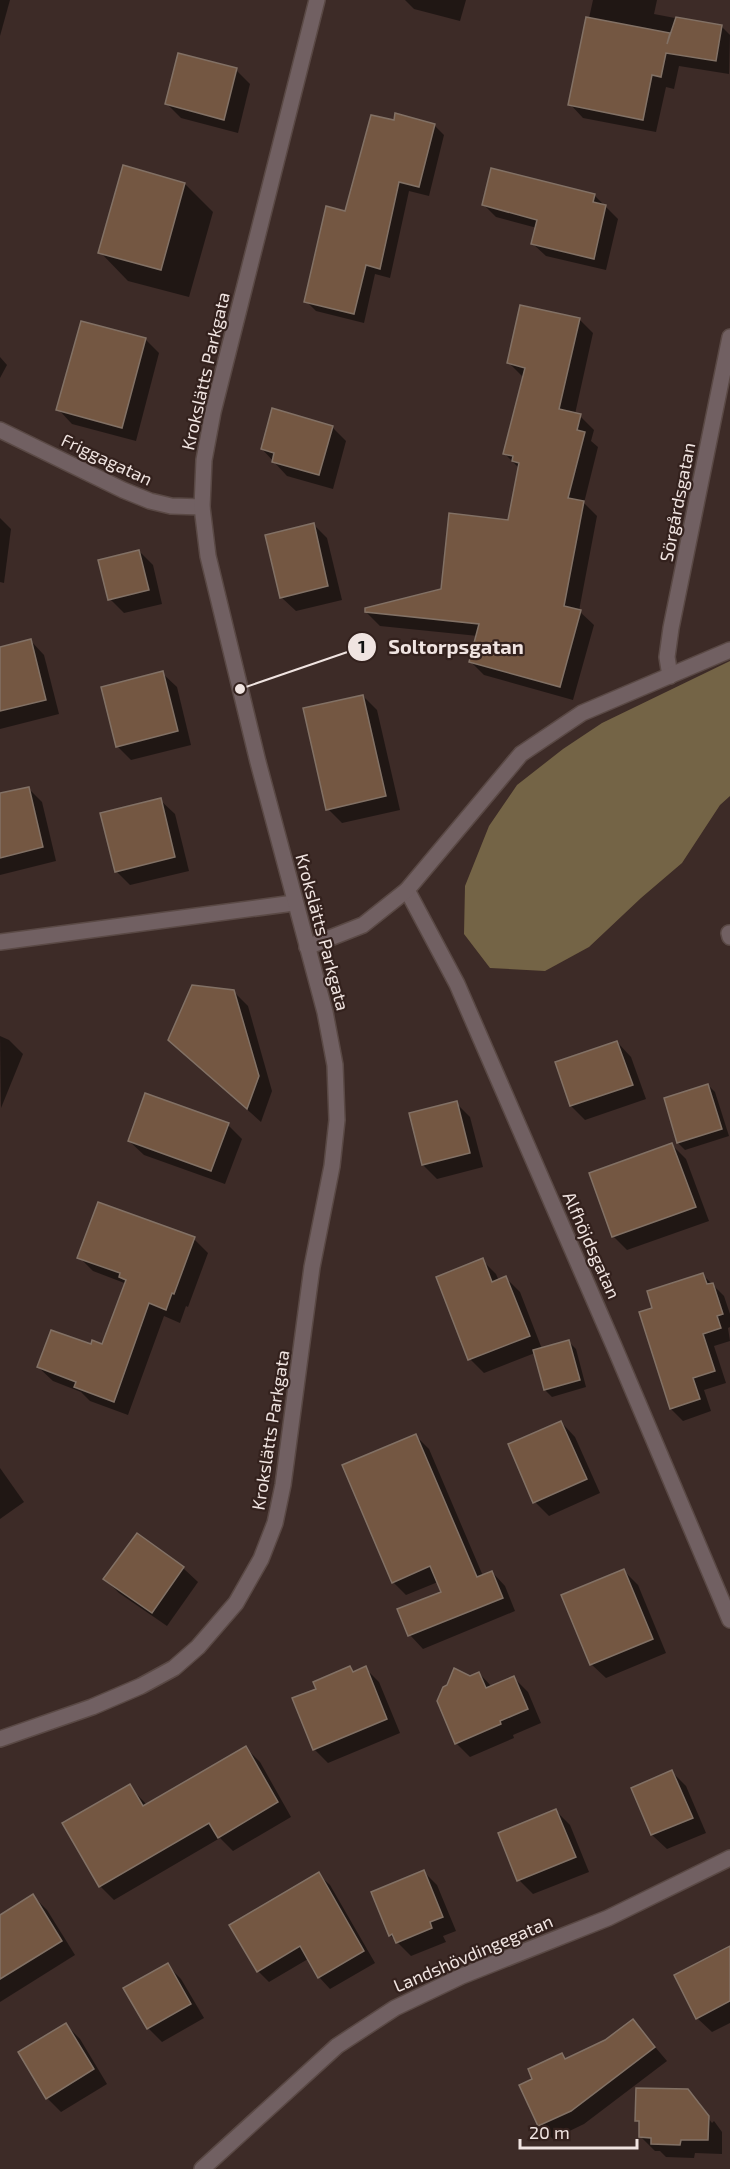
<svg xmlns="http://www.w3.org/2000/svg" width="730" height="2169" font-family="'Exo 2',sans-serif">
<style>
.forest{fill:#746446}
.shadow{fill:#0007}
.building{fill:#745742;stroke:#827165;stroke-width:1.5}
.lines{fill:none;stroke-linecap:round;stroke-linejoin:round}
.minor-casing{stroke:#5a4945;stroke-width:18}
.minor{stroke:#716062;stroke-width:15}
.labels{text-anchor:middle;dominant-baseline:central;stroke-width:4.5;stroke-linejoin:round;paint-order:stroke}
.street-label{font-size:18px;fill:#f0e4e1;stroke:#33211d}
.leader{fill:none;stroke:#f0e4e1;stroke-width:2}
.callout-dot{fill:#f0e4e1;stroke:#33211d;stroke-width:2}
.mark-label{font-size:18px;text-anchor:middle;font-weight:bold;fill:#111}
.callout-label{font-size:20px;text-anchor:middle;font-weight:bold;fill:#f0e4e1;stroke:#33211d;stroke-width:4.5;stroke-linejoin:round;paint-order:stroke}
</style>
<rect width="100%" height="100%" fill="#3d2b27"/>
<path class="forest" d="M730 661V796L720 805 682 863 641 898 589 947 545 971 490 968 464 934 465 886 489 826 517 785 563 749 602 723Z"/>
<g class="shadow">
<path d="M0 0H10L0 36Z"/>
<path d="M405 0H466L460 21 414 9Z"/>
<path d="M593 0H657L654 14 722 27 730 35 729 74 679 66 674 89 666 87 656 132 583 118 570 104Z"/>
<path d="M236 70 250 84 238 133 181 118 167 104Z"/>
<path d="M395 122 434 125 444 135 429 196 409 191 390 278 375 274 364 323 316 311 306 301 346 213Z"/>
<path d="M185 184 213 212 189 297 128 281 100 252Z"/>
<path d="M594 195 618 219 606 270 546 256 533 244 537 228 496 217 484 205Z"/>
<path d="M579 319 593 333 575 414 580 416 594 430 591 441 598 447 584 503 597 516 579 611 594 625 573 700 484 675 471 662 478 636 380 626 366 612 442 591 509 521 519 468 505 454 523 377 509 363Z"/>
<path d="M145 339 159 353 136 441 72 424 58 409Z"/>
<path d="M0 357 7 365 0 378Z"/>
<path d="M332 427 346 441 333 489 287 476 262 449Z"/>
<path d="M0 518 11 529 4 583 0 582Z"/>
<path d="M313 524 327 538 342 600 296 611 281 597Z"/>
<path d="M139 551 153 565 162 604 124 613 110 599Z"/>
<path d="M30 640 44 655 59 714 0 729V648Z"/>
<path d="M162 673 177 687 191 745 131 760 117 746Z"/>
<path d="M363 696 377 710 400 810 342 823 328 809Z"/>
<path d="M28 788 42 802 56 861 0 875V795Z"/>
<path d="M160 800 175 814 189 871 130 885 116 871Z"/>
<path d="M234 992 248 1006 272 1091 261 1122 170 1040Z"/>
<path d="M0 1036 9 1040 23 1054 1 1108Z"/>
<path d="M617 1042 631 1057 646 1099 585 1120 571 1106Z"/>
<path d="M708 1085 715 1092 729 1136 685 1150 678 1143 666 1099Z"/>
<path d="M456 1103 470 1117 483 1167 437 1179 423 1165Z"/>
<path d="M228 1125 242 1139 225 1184 144 1155 129 1141Z"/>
<path d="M672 1145 686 1159 709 1221 627 1250 613 1236Z"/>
<path d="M194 1239 208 1253 188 1307 186 1306 180 1323 164 1316 128 1415 90 1401 81 1392 53 1381 38 1367 92 1346H103L127 1284 93 1271 79 1257Z"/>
<path d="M482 1260 496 1274 499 1281 506 1278 520 1292 542 1349 569 1342 576 1349 586 1387 552 1397 545 1390 535 1353 484 1373 470 1359Z"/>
<path d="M703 1275 724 1296 730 1314V1327L728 1328 730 1341 714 1346 726 1383 704 1390 711 1411 683 1421 671 1409Z"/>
<path d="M561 1422 575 1437 600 1493 549 1516 535 1502Z"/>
<path d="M416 1436 429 1449 483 1576 492 1572 505 1586 515 1611 423 1649 410 1635 399 1610 443 1592 438 1582 406 1595 393 1582Z"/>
<path d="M0 1468 24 1502 0 1519Z"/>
<path d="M183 1568 198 1582 167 1626 119 1593 105 1579Z"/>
<path d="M624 1571 638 1585 666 1653 606 1678 591 1664Z"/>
<path d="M350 1668 355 1673 365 1668 379 1682 400 1733 328 1763 314 1749 318 1690Z"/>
<path d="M479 1673 492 1687 514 1678 528 1692 541 1723 513 1735 514 1738 470 1757 456 1743 469 1677Z"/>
<path d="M246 1748 260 1762 291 1817 233 1851 220 1838 114 1900 100 1886 129 1786 147 1805Z"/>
<path d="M672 1772 686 1786 706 1833 667 1849 652 1835 633 1789Z"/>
<path d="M556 1811 570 1825 589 1872 533 1894 519 1880Z"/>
<path d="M423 1871 437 1885 456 1931 443 1936 446 1942 411 1956 390 1935 373 1892Z"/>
<path d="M318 1874 330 1885 375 1963 330 1989 319 1977 308 1959 269 1982 258 1971Z"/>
<path d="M33 1896 47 1910 75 1955 0 2002V1917Z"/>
<path d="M730 1954V2023L712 2032 697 2018Z"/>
<path d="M167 1965 181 1979 204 2018 162 2042 148 2028Z"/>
<path d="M633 2021 667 2061 584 2124 553 2139 540 2126 521 2086 534 2080 562 2055 567 2060 606 2042Z"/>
<path d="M66 2025 80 2039 107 2084 61 2112 47 2098Z"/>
<path d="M688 2091 700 2103H697L712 2123 714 2121 722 2132V2154L695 2153 694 2158 666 2157 660 2151H655L641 2137V2124L637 2120Z"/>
</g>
<g class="building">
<path d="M586 17 670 33 667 44 676 17 722 25 716 61 666 53 661 77 652 75 643 120 568 105Z"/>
<path d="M178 53 237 68 224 120 165 104Z"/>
<path d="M395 113 435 124 419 187 399 182 380 269 366 265 354 314 304 302 326 206 345 211 371 115 394 120Z"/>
<path d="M123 165 185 183 161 270 98 253Z"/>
<path d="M491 168 595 194 593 202 606 205 594 259 531 244 537 220 482 205Z"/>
<path d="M520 305 580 318 559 409 581 414 577 430 585 432 568 498 584 501 564 606 581 610 560 687 469 662 479 624 365 612V608L441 589 449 513 508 520 519 463 512 461 513 456 503 454 525 368 507 363Z"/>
<path d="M81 321 146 338 122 428 56 410Z"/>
<path d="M272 408 333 426 319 475 272 462 274 453 261 449Z"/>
<path d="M314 523 328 586 280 598 265 535Z"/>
<path d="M139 550 149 590 108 600 98 560Z"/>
<path d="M31 639 46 700 0 711V647Z"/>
<path d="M163 671 178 731 116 747 101 687Z"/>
<path d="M363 695 386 796 326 810 303 708Z"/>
<path d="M29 787 43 847 0 858V793Z"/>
<path d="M161 798 175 857 115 872 100 813Z"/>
<path d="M192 985 234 990 259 1076 247 1109 168 1040Z"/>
<path d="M617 1041 633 1085 570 1106 555 1062Z"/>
<path d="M708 1084 722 1129 677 1143 664 1098Z"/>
<path d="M145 1093 229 1123 211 1171 128 1141Z"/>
<path d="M457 1101 470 1153 422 1165 409 1113Z"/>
<path d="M672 1143 696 1207 612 1237 589 1173Z"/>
<path d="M98 1202 195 1237 174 1294 172 1293 166 1310 149 1303 114 1402 74 1387 76 1382 37 1367 51 1330 91 1344 92 1340 102 1344 126 1280 119 1277 120 1273 77 1258Z"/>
<path d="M483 1258 492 1282 506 1276 530 1336 468 1360 436 1277Z"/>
<path d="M703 1273 707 1284 713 1283 723 1314 717 1316 721 1328 703 1334 715 1371 693 1378 700 1399 670 1409 639 1312 652 1308 647 1291Z"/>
<path d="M569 1340 580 1380 544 1390 533 1350Z"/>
<path d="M561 1421 587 1479 533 1503 508 1444Z"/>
<path d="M416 1434 477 1577 492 1571 503 1598 408 1636 397 1609 441 1592 430 1566 392 1583 342 1465Z"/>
<path d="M137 1533 184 1567 152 1613 103 1579Z"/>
<path d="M624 1569 653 1639 590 1665 561 1595Z"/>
<path d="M350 1666 353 1672 366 1666 387 1719 313 1750 292 1698 316 1689 313 1682Z"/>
<path d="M454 1668 470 1676 479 1672 486 1688 514 1676 528 1709 500 1721 501 1724 455 1744 437 1701 443 1687 447 1685Z"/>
<path d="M246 1746 278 1802 218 1838 209 1823 99 1887 62 1823 130 1784 143 1806Z"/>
<path d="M672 1770 693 1818 651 1835 631 1788Z"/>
<path d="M556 1809 576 1857 517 1881 498 1833Z"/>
<path d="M424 1870 443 1917 430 1922 432 1928 396 1943 392 1934 389 1936 371 1892Z"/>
<path d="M319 1872 364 1951 318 1978 300 1946 257 1972 229 1925Z"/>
<path d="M33 1894 62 1941 0 1979V1915Z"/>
<path d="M730 1946V2001L696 2019 674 1975Z"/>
<path d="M168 1963 191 2004 147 2029 123 1988Z"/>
<path d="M633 2019 655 2047 571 2111 538 2126 519 2085 532 2079 528 2069 562 2053 565 2059 605 2040Z"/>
<path d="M66 2023 94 2069 46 2099 18 2052Z"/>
<path d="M636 2088 688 2089 709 2116 708 2140H681L680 2145 651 2144V2138L639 2137V2121H635Z"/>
</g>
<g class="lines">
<g class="minor-casing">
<g id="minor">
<path d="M0 430 123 490 150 501 171 506 202 507"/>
<path d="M670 676 667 657 671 628 730 337"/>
<path d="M407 890 457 984 614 1346 730 1620"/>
<path d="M729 933 730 937"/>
<path d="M0 942 294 903"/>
<path d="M307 947 363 925 407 890 521 754 582 713 730 650"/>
<path d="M0 1739 92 1707 141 1686 174 1668 198 1647 236 1603 261 1559 275 1523 283 1485 312 1267 332 1166 337 1120 335 1065 325 1012 258 762 208 556 202 507 204 460 213 412 317 0"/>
<path d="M202 2169 337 2046 395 2008 462 1976 608 1918 730 1858"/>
</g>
</g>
<use href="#minor" class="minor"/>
</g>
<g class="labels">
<g class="street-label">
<text transform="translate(205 371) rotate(-77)">Krokslätts Parkgata</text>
<text transform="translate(107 459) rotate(25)">Friggagatan</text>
<text transform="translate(677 502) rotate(-79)">Sörgårdsgatan</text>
<text transform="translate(323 932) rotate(75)">Krokslätts Parkgata</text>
<text transform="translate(592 1245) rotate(66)">Alfhöjdsgatan</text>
<text transform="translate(270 1430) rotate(-81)">Krokslätts Parkgata</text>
<text transform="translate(473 1953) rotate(-23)">Landshövdingegatan</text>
</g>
</g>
<path class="leader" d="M240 689L362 647"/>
<g class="callout-dot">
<circle cx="240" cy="689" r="6"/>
<circle cx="362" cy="647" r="15"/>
</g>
<g class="mark-label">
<text x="362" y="653">1</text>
</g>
<g class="callout-label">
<text x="456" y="654">Soltorpsgatan</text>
</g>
<path d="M520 2139v9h117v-9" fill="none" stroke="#f0e4e1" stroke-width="3"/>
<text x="529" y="2139" font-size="18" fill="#f0e4e1" stroke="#33211d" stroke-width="4.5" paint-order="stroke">20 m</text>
</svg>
